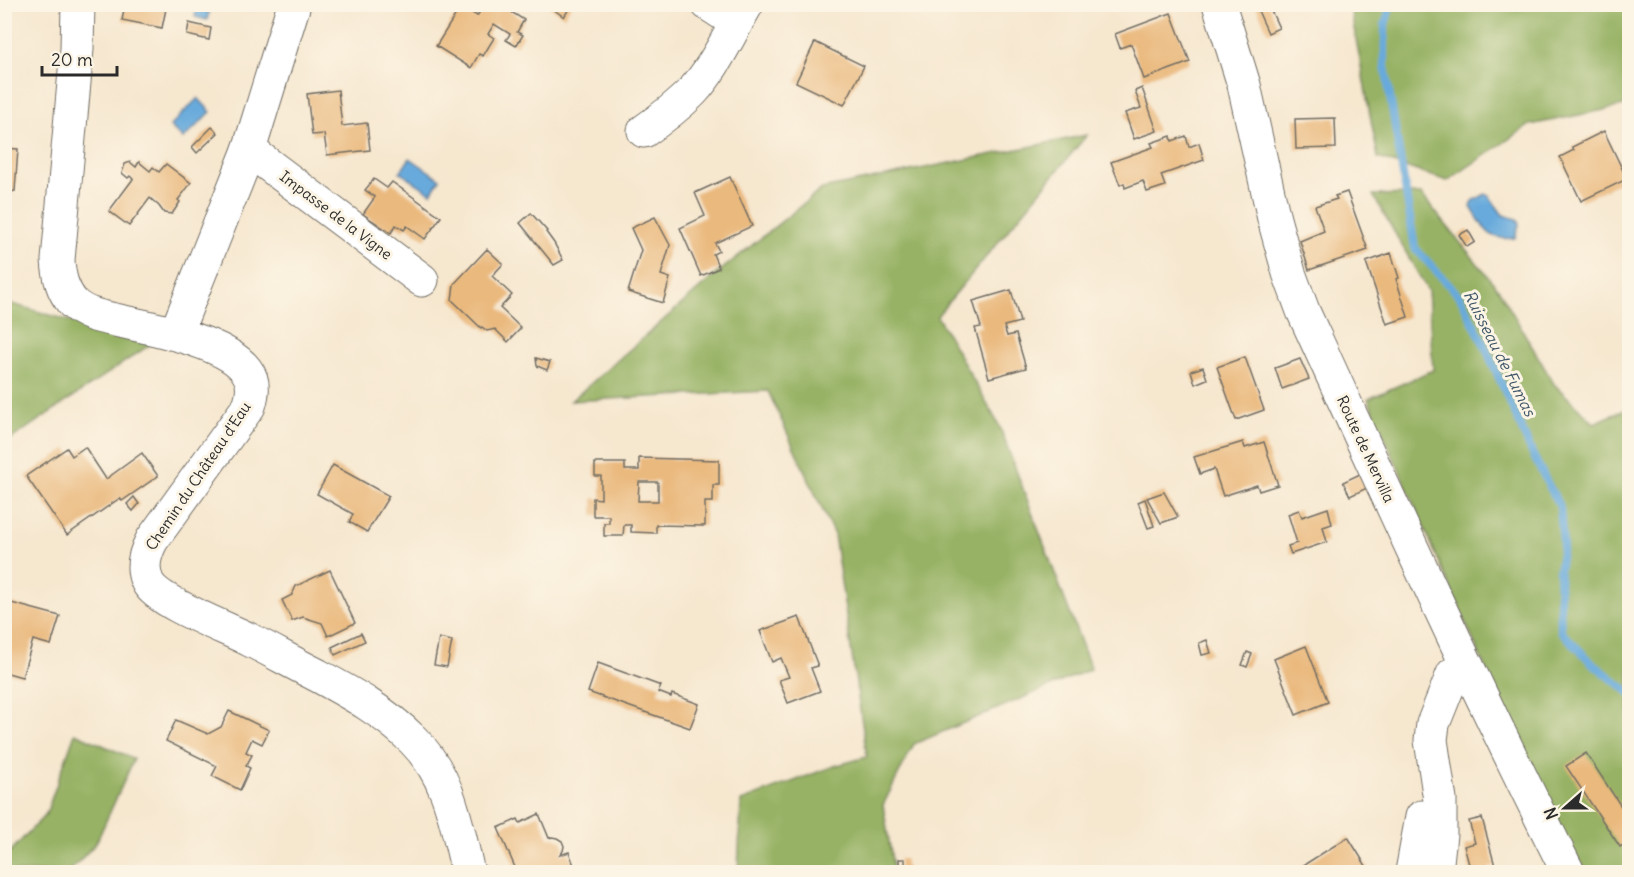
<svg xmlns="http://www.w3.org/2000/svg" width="1634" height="877" font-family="Delius,sans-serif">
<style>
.forest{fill:#97b265;stroke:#616e48;stroke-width:1.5}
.water{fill:#67aadc;stroke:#496a84;stroke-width:1.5}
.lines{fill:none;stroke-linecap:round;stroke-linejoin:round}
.stream{stroke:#67aadc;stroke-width:8}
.building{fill:#eab97e;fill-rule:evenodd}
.minor-casing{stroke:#726d64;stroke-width:35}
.minor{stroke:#fff;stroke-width:33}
.labels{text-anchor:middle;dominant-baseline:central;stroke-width:6;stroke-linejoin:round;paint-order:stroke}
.street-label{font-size:15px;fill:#2b2b2b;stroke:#fcf5e5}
.water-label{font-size:16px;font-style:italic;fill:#405769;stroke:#fcf5e5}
</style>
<rect width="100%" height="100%" fill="#fcf5e5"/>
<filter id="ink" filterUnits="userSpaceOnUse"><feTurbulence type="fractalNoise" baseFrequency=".0167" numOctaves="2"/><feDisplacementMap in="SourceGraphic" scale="12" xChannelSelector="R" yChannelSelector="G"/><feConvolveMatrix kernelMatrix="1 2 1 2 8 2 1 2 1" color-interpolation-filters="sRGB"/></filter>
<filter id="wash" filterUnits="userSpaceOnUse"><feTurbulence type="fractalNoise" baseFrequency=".008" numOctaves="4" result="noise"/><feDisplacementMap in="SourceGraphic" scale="24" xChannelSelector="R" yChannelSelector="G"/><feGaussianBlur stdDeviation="1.35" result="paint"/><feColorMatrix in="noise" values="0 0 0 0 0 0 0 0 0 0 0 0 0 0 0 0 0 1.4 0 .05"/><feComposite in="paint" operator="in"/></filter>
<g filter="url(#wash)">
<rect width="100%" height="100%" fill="#f6e7cf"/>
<g class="forest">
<path d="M1352 4 1628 5 1630 9 1629 105 1530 125 1447 181 1378 158 1351 12Z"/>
<path d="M1087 135 937 316 999 425 1091 669 914 744 883 805 894 872H738L741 801 834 766 867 757 834 535 768 391 571 401 716 274 822 189Z"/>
<path d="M1421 194 1499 290 1554 384 1594 423 1629 408V872H1586L1546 807 1368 399 1433 370 1428 291 1373 195Z"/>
<path d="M5 302 151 344 5 443Z"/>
<path d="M75 733 134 759 96 843 69 872H5V849L9 853 46 814Z"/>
</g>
<g class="water">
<path d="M197 5H211L207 20 195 17Z"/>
<path d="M198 98 211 112 183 139 170 126Z"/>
<path d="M410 158 440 179 431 193 400 172Z"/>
<path d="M1485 194 1489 196 1503 215 1517 219 1519 225 1515 238C1487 241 1484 228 1471 207L1473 201Z"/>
</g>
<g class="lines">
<path class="stream" d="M1391 4 1385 25V66L1415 248 1460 297 1482 340 1533 455 1560 507 1563 545 1559 571 1561 631 1591 662 1630 693"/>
</g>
<g id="blocks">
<g class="building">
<path d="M125 4H167L162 28 122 20Z"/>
<path d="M485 4H499L524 20 517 32 523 35 516 46 506 40 510 34 494 24 488 34 494 38 483 56 479 54 471 68 436 46 461 6 477 16Z"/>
<path d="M546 4H572L564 17Z"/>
<path d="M1255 4H1268L1279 28 1268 33Z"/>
<path d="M1171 13 1190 62 1144 79 1131 44 1120 48 1115 34Z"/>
<path d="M189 23 211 28 209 40 187 35Z"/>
<path d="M815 42 864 66 844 105 796 82Z"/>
<path d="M1142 88 1157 131 1134 139 1125 113 1141 108 1135 91Z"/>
<path d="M338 90 342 126 367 123 370 150 327 155 324 134 312 135 307 94Z"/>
<path d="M1335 118 1336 148 1296 149 1295 119Z"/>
<path d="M212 127 218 133 197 153 192 147Z"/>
<path d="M1604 131 1627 179 1581 201 1560 157 1574 150 1572 147Z"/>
<path d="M1171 136 1172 141 1186 136 1189 147 1199 143 1204 160 1161 175 1165 186 1147 192 1143 181 1125 188 1124 183 1120 185 1111 162 1153 147 1151 143Z"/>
<path d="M4 148 18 149 15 191 4 193Z"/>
<path d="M130 162 136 167 139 162 150 171 153 167 159 172 166 164 191 183 178 200 180 202 172 214 164 213 159 206 150 198 129 226 109 211 133 179 130 176 128 178 122 173 125 164Z"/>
<path d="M730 177 752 226 715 243 719 251 713 254 719 268 701 276 680 228 705 216 695 193Z"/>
<path d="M374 179 387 188 392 182 441 217 425 239 407 226 404 230 396 225 391 233 363 214 375 197 365 190Z"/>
<path d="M1347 192 1368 250 1309 270 1300 241 1324 231 1315 206 1337 199 1335 196Z"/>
<path d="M531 213 547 231 546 232 554 243 563 260 554 265 520 223Z"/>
<path d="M655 217 670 245 661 275 670 278 663 303 628 292 641 250 631 228Z"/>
<path d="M1468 230 1475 242 1467 247 1459 235Z"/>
<path d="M487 249 503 264 492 276 512 295 500 308 521 328 508 342 495 329 487 331 482 327 481 328 452 300 454 284Z"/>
<path d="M1391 253 1399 278 1396 279 1408 317 1387 324 1366 262Z"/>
<path d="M1011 290 1020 322 1004 326 1007 336 1016 334 1026 368 989 378 975 328 981 327 973 301Z"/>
<path d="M1245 357 1264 410 1236 420 1217 367Z"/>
<path d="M536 358 550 362 547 370 537 366Z"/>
<path d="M1300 359 1309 379 1282 389 1275 368Z"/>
<path d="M1203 367 1207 379 1195 384 1191 371Z"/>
<path d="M1243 442 1245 448 1264 442 1278 485 1259 491 1257 485 1223 496 1214 469 1200 474 1194 457Z"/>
<path d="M85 447 106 479 142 453 158 476 122 501 120 498 67 535 26 476 67 448 72 456Z"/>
<path d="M639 458 719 460V485H713V502H705V526L656 525V533L631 532V525H624L623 536H604V523H609V516H593V498L601 499V476H595V463H625V470H639ZM639 482H658V501H638Z"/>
<path d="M333 465 389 496 367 532 349 522 353 514 317 494Z"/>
<path d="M1360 474 1367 488 1350 496 1343 482Z"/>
<path d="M1164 492 1178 517 1161 523 1147 498Z"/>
<path d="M134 497 139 504 133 511 127 504Z"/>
<path d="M1145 499 1154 526 1148 528 1138 502Z"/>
<path d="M1328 508 1332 524 1323 527 1327 542 1291 554 1288 546 1297 543 1288 514 1299 510 1302 517Z"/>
<path d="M330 570 355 623 328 636 322 623 303 617 292 621 282 600 292 595 296 586Z"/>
<path d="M4 601 60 616 51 645 33 640 22 677 4 672Z"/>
<path d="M799 617 818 666 811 668 820 691 788 703 779 680 789 677 781 658 772 662 760 631Z"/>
<path d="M361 633 365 641 335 655 332 647Z"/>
<path d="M439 638 452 641 447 667 434 665Z"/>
<path d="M1207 640 1211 653 1202 655 1199 643Z"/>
<path d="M1306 646 1328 702 1296 715 1274 659Z"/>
<path d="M1247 652 1252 654 1247 667 1242 665Z"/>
<path d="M598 663 661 686 658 692 671 697 672 694 699 704 690 728 588 692Z"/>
<path d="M229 711 269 730 262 744 252 739 246 752 252 755 246 766 250 768 240 790 212 776 217 766 166 741 176 720 208 734 221 727Z"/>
<path d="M1586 753 1630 820V841L1620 847 1566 766Z"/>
<path d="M539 814 549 838 552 837 557 838 562 841 564 846 563 851 560 855 569 852 575 868 565 872H517L498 828 518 819 520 823Z"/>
<path d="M1482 818 1495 866 1489 868 1491 872H1471L1464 846 1475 843 1469 821Z"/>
<path d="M1348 837 1368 869 1364 872H1302L1299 868Z"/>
<path d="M899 859H905V866H907V872H899Z"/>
</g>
</g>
</g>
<g filter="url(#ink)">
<use href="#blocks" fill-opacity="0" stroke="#726d64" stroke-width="1.5"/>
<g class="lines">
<g class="minor-casing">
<g id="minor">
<path d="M78 4 77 49 58 260C59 276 62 290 73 303 86 316 107 318 124 322 157 329 239 344 251 379 254 388 252 397 249 406L152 540C145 553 140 568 148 583 159 603 227 628 250 640 272 651 293 663 315 674 350 693 384 711 413 740 450 777 456 823 468 872"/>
<path d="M708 4 736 22"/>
<path d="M1219 4 1244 85 1274 219 1289 273 1303 311C1389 499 1475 688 1568 872"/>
<path d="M644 131C661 119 677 107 692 92 714 69 730 33 747 4"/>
<path d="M249 150 294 4"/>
<path d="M176 333 249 150 422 280"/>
<path d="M1412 872 1422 817"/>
<path d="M1436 872 1440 834V800L1431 740 1433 724 1453 674 1467 668"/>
</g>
</g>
<use href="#minor" class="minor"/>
</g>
</g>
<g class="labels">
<g class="street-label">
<text transform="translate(336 215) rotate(37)">Impasse de la Vigne</text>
<text transform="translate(1366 449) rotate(65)">Route de Mervilla</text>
<text transform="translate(198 476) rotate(-56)">Chemin du Château d'Eau</text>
</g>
<g class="water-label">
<text transform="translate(1500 353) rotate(63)">Ruisseau de Fumas</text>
</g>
</g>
<rect width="1634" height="877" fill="none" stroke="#fcf5e5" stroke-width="24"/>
<g transform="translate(1565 808) rotate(249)" stroke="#fcf5e5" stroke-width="4.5" paint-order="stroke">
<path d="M0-4.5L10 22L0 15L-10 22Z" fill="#2b2b2b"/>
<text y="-9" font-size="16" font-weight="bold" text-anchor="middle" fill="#2b2b2b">N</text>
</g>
<path d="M42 66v9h75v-9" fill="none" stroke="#2b2b2b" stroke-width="3"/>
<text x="51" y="66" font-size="18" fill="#2b2b2b" stroke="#fcf5e5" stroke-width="4.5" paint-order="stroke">20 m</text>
</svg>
